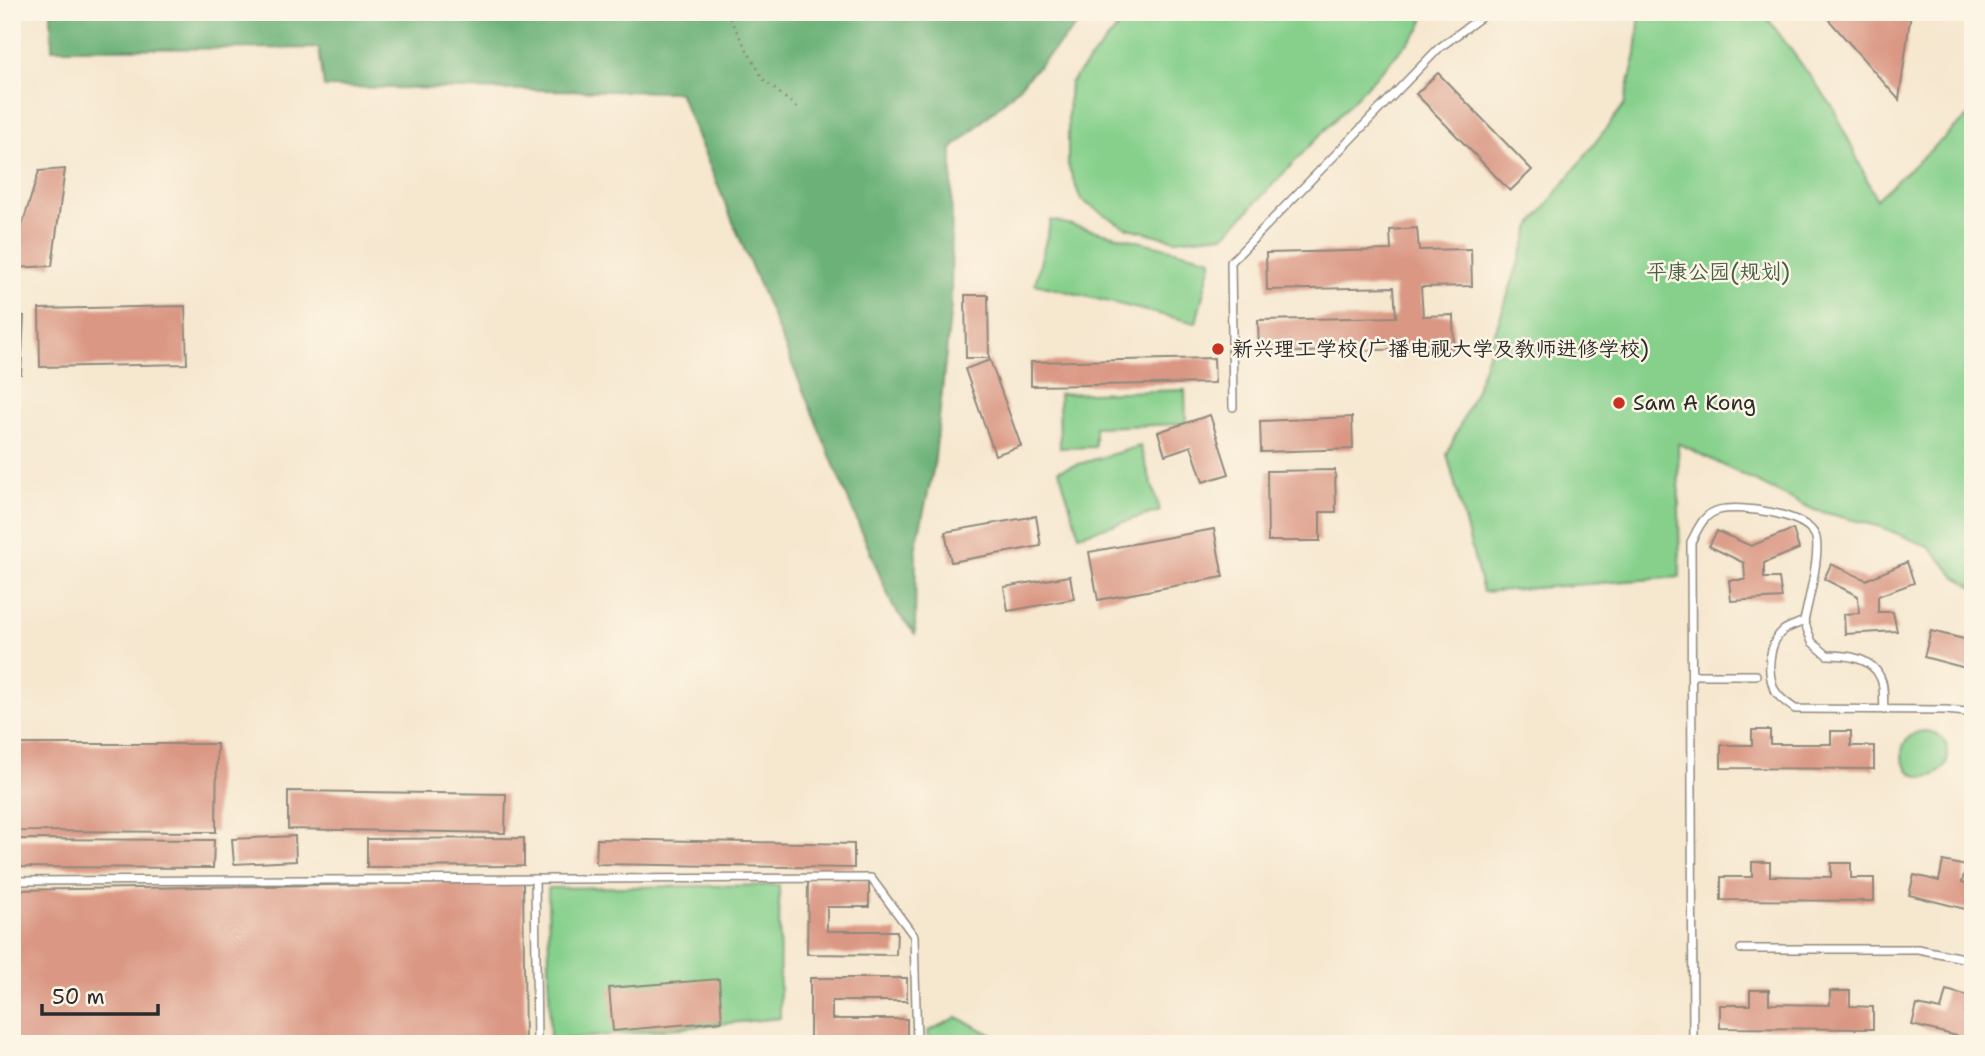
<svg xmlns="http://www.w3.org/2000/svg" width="1985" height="1056" font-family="'Shantell Sans','LXGW WenKai TC',sans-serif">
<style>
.green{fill:#86d08c;stroke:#587e5c;stroke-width:2}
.forest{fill:#6cb278;stroke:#4c6e52;stroke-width:2}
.building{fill:#da9884}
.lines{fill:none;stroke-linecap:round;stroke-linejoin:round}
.lane-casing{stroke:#90897d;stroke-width:10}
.path{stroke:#90897d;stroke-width:2.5;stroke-dasharray:2 5;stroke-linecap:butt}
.lane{stroke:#fff;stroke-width:7}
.poi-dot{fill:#c8321e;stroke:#fcf5e5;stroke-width:2.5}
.labels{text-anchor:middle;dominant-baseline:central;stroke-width:5;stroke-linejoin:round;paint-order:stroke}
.park-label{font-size:21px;fill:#465d48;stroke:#fcf5e5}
.poi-label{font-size:21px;fill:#2b2b2b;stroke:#fcf5e5;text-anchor:start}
</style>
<rect width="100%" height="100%" fill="#fcf5e5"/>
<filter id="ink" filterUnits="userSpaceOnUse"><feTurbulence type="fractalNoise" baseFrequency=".0143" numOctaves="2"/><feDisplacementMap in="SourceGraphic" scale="14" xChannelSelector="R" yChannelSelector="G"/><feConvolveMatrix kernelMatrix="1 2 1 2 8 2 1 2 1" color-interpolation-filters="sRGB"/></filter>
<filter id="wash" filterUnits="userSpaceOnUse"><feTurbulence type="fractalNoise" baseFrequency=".00686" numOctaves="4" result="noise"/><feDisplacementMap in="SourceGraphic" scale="28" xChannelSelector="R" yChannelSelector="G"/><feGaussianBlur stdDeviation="1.57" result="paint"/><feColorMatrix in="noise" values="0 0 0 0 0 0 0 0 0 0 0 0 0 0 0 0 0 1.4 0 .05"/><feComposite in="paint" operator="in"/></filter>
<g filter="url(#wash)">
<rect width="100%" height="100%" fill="#f6e7cf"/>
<g class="green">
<path d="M1131 12H1425L1420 30 1225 235 1175 240 1125 227 1081 200 1068 165V114L1070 83Z"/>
<path d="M1640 12H1763L1833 107 1876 199 1973 112V588L1955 576 1930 547 1881 527 1814 510 1678 443 1680 577 1483 592 1447 454 1475 392 1531 226 1624 105 1636 54Z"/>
<path d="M1051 220 1212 259 1196 323 1035 284Z"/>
<path d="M1185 390 1186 424 1095 427V447L1060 448 1059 394Z"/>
<path d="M1140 446 1160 511 1079 535 1059 470Z"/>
<circle cx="1925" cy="754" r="23"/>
<path d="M779 885 780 1018 550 1041 548 888Z"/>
<path d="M957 1017 1010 1044H929L928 1031Z"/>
</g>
<path class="forest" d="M51 12H1090L1010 96 952 149 951 306 934 466 916 546 915 634 893 607 679 92 324 87 319 48 52 49Z"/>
<g id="blocks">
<g class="building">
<path d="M1822 12H1911L1899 100Z"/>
<path d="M1438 73 1532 170 1510 191 1416 94Z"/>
<path d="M65 169 52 266 12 268V258L39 171Z"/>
<path d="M1417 228 1419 250 1471 249 1472 286 1421 287 1423 316 1453 315 1454 348 1259 353 1258 320 1396 317 1394 287 1267 290 1266 253 1391 250 1390 230Z"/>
<path d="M965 295H988L989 358H966Z"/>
<path d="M185 306 187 364 40 367 39 309Z"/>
<path d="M12 315 24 316 21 374H12Z"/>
<path d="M1214 358 1215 383 1031 386V362Z"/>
<path d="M990 360 1021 446 995 455 965 369Z"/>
<path d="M1210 415 1229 474 1203 482 1191 446 1165 455 1158 432Z"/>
<path d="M1352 417 1353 449 1261 452 1260 421Z"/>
<path d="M1335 470 1336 512H1320V541H1268L1267 471Z"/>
<path d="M1036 516 1041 546 951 562 945 532Z"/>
<path d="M1214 529 1223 577 1098 600 1089 552Z"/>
<path d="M1793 529 1799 549 1764 563V578H1779L1782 598 1731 601 1729 580H1745L1744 563 1709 546 1717 531 1751 546Z"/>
<path d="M1907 562 1914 583 1878 596V612H1893L1897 631 1845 634 1844 614 1859 613 1858 596 1824 579 1831 564 1866 580Z"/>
<path d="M1070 576 1074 599 1008 611 1004 587Z"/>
<path d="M1972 624 1973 670 1924 657 1931 631 1968 640Z"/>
<path d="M1752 730H1770V744H1831V731H1851V746H1874V769L1721 768V745H1752Z"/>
<path d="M12 744H217L216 832 12 831Z"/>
<path d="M288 791 506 794 505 833 288 829Z"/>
<path d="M295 836 296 861 234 864 232 839Z"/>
<path d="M524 838V866L367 867V839Z"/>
<path d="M12 839 214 840 213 868 12 867Z"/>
<path d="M597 839 854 844V868L596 864Z"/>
<path d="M1943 861 1966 866 1962 882 1973 885V911L1909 895 1914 875 1939 881Z"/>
<path d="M1752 862H1770V876L1831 877V863H1851V878H1874V901L1721 900V877H1752Z"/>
<path d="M808 881H869V907H827V931H897L896 955 807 954Z"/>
<path d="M523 882 525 1044H12V890Z"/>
<path d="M810 978H907V1001H832V1019H907V1044H810Z"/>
<path d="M719 979 722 1021 613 1031 609 988Z"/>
<path d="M1750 990H1769V1004L1830 1005V991H1850V1006L1873 1007V1029L1720 1028V1005H1750Z"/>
<path d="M1946 990 1969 996 1965 1012 1973 1014V1040L1912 1025 1917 1005 1941 1010Z"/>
</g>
</g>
</g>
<g filter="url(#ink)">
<use href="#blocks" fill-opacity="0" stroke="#90897d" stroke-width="2"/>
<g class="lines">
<g class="lane-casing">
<g id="lane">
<path d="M1233 407 1231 262 1439 48 1488 12"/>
<path d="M1804 621 1812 642 1827 655C1846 655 1871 657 1880 677 1885 685 1883 700 1884 710"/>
<path d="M1692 675H1756"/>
<path d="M535 879 537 1044"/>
<path d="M12 881 871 878 914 936 917 1044"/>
<path d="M1741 949H1918L1973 960"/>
<path d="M1693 1044 1691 542C1698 529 1703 514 1719 510 1741 505 1804 513 1815 535 1822 550 1808 603 1804 621 1798 624 1790 626 1784 630 1769 641 1767 669 1773 686 1776 696 1787 703 1795 709L1946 710 1966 712 1973 715"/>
</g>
</g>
<path class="path" d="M726 12 763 79 797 108"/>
<use href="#lane" class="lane"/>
</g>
</g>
<g class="poi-dot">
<circle cx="1218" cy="349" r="7"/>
<circle cx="1619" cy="403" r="7"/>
</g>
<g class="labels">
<g class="park-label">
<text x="1718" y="272">平康公园(规划)</text>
</g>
<g class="poi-label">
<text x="1232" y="349">新兴理工学校(广播电视大学及教师进修学校)</text>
<text x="1633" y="403">Sam A Kong</text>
</g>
</g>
<rect width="1985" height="1056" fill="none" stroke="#fcf5e5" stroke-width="42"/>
<path d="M42 1004v10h116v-10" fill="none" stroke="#2b2b2b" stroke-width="3.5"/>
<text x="52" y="1004" font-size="21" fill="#2b2b2b" stroke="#fcf5e5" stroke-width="5" paint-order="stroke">50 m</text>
</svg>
